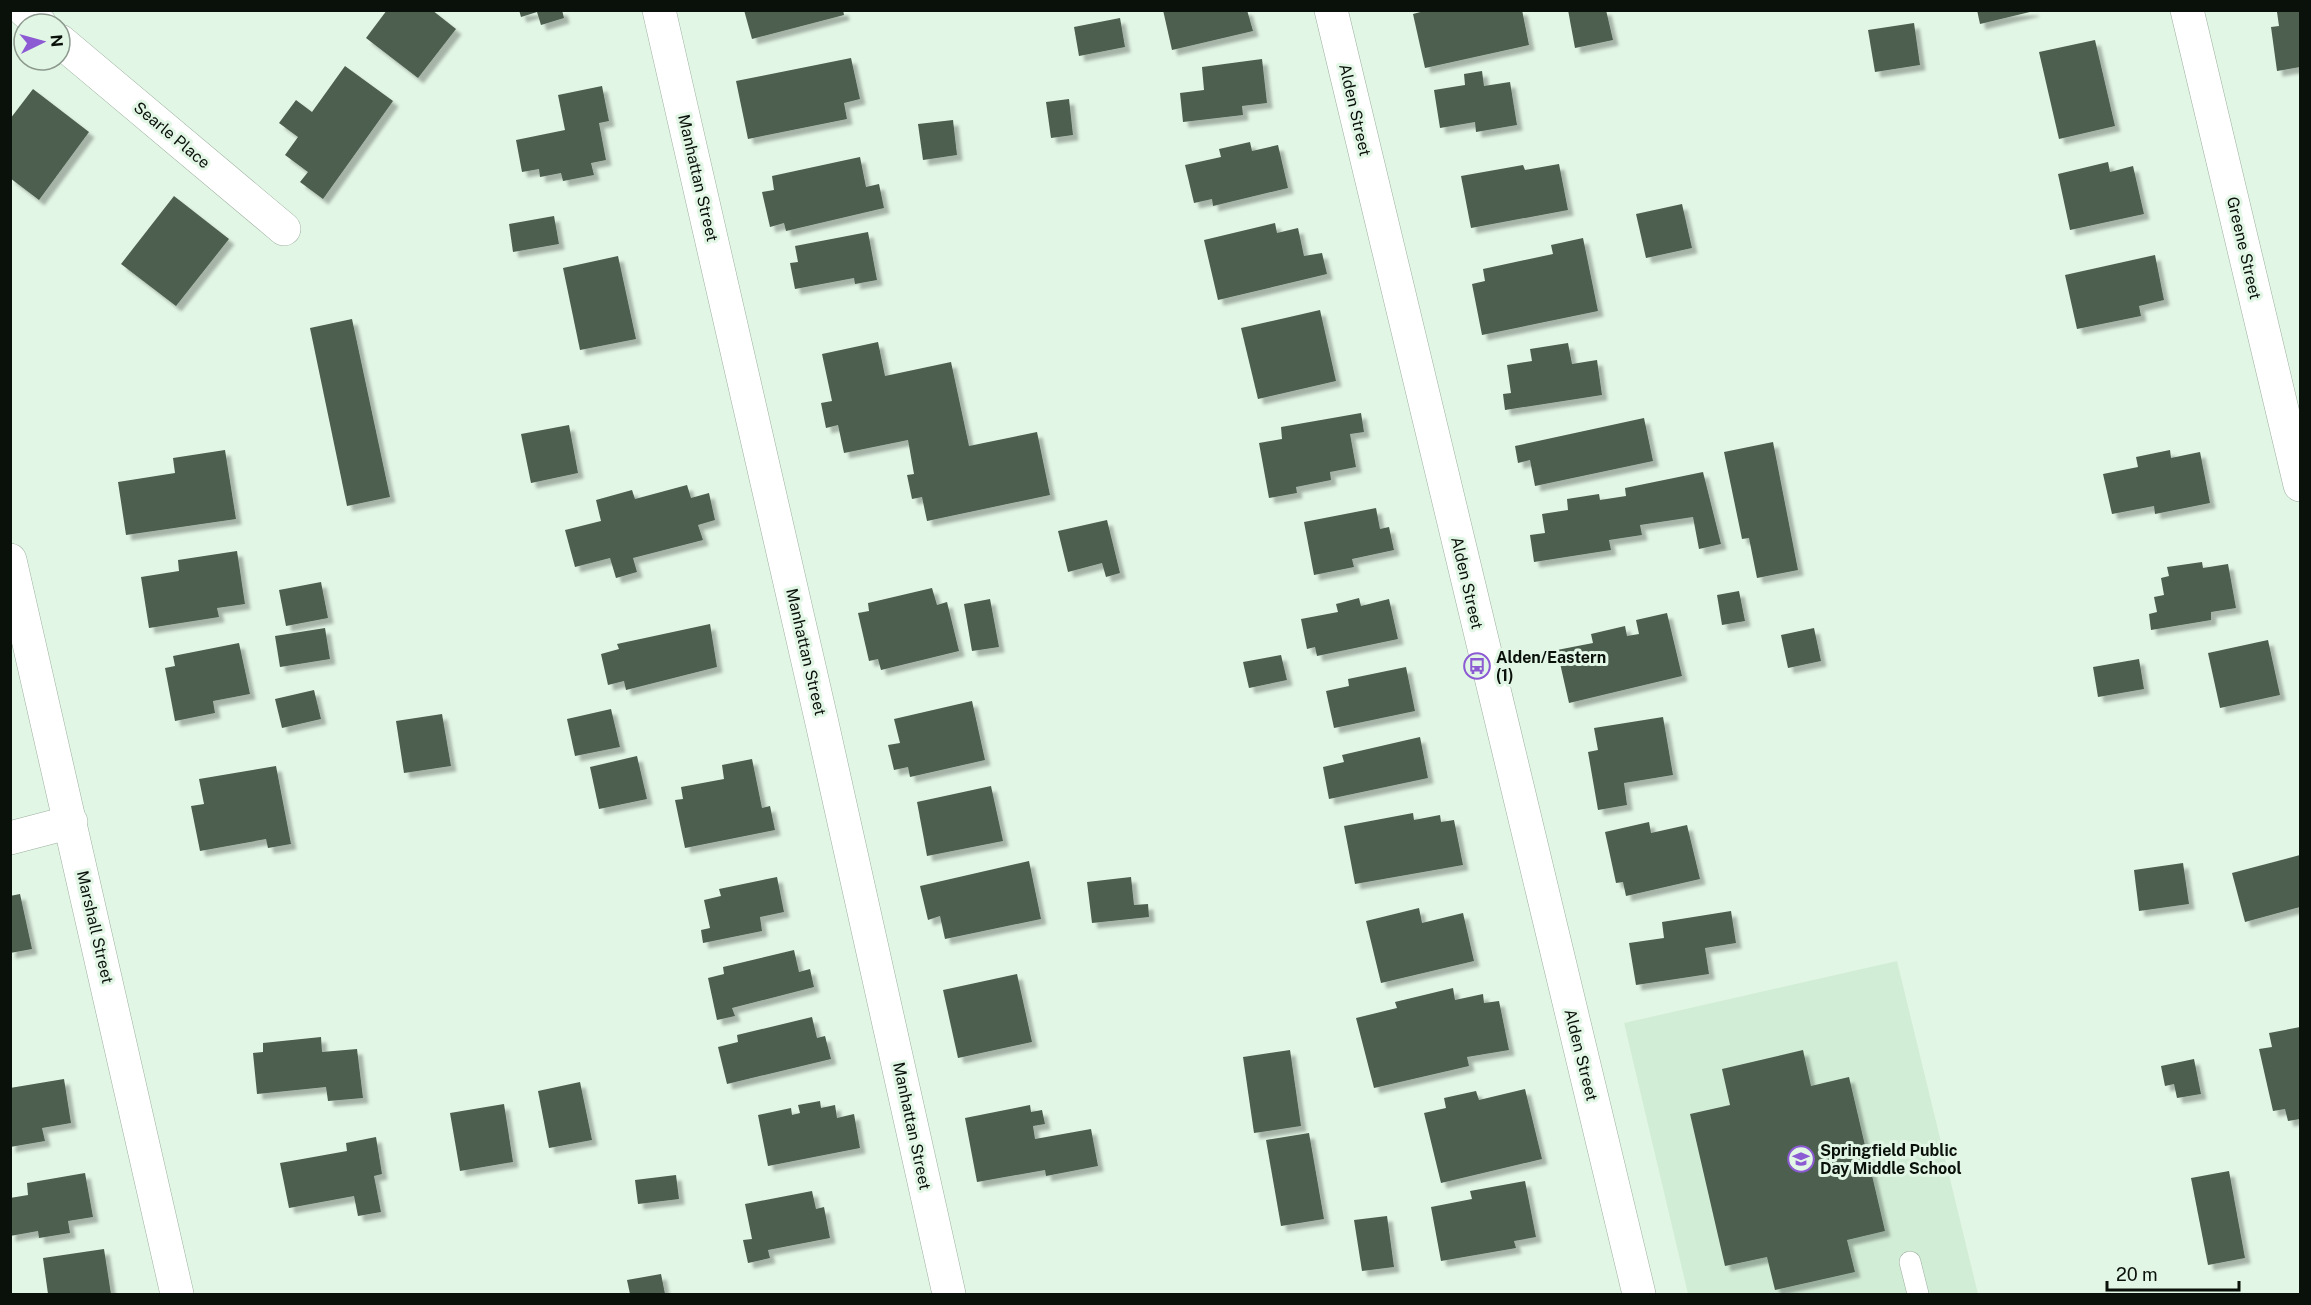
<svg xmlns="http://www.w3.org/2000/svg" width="2311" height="1305" font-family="'Public Sans',sans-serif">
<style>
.built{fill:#d2edd6}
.building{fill:#4d5e50;filter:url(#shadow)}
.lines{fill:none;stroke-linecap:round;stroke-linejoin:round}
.service-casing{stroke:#9caf9f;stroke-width:22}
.minor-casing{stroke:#9caf9f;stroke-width:34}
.secondary-casing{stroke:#9caf9f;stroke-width:34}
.service{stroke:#fff;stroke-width:21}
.minor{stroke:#fff;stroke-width:33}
.secondary{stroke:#fff;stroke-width:33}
.labels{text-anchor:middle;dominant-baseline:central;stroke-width:6;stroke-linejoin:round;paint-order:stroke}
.street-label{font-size:16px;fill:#0a110b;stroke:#e2f6e5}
.poi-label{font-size:16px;font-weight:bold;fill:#0a110b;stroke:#e2f6e5;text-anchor:start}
</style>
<defs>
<filter id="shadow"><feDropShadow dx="5.5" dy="5.5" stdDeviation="1.5" flood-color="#0004"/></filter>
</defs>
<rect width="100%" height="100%" fill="#e2f6e5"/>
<path class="built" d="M1897 961 1978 1294H1688L1624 1023Z"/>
<g class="building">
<path d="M387 10H432L456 29 418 78 366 38Z"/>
<path d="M519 10H562L564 18 541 25 537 12 521 17Z"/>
<path d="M744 10H843L844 15 752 39Z"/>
<path d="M1163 10H1247L1253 31 1172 50Z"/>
<path d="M1428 10H1522L1529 45 1425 68 1413 14Z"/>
<path d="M1568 10H1606L1613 40 1575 48Z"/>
<path d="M1977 10H2033L2034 11 1980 24Z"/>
<path d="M2285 10H2300V67L2277 71 2271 27 2279 26 2277 12Z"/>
<path d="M1120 18 1125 47 1079 56 1074 27Z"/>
<path d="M1914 23 1920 65 1875 72 1868 30Z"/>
<path d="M2095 40 2115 126 2059 139 2039 52Z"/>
<path d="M851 58 860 99 844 103 847 119 748 139 736 81Z"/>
<path d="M1262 59 1267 103 1242 106 1243 115 1183 122 1180 93 1204 90 1202 67Z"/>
<path d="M345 66 393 101 323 199 300 182 308 172 285 155 298 137 279 123 296 100 312 112Z"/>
<path d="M1482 71 1484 86 1510 82 1517 125 1476 132 1475 122 1440 128 1434 90 1465 85 1464 74Z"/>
<path d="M602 86 609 121 599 123 606 160 591 163 594 175 563 181 561 173 540 177 539 169 522 172 516 140 565 130 558 95Z"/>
<path d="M33 89 89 132 39 200 10 178V119Z"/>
<path d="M1069 99 1073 135 1051 138 1046 102Z"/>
<path d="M953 120 957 155 923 160 918 124Z"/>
<path d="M1250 142 1252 151 1278 145 1288 188 1213 206 1212 199 1194 203 1185 165 1221 157 1219 149Z"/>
<path d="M860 157 866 187 879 184 884 208 786 231 784 223 770 227 762 192 774 190 772 176Z"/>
<path d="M2108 162 2110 172 2133 166 2144 214 2070 230 2058 174Z"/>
<path d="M1559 164 1568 210 1471 228 1461 176 1523 165 1525 170Z"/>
<path d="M174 196 229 239 176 306 121 264Z"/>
<path d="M1682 204 1692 248 1646 258 1636 214Z"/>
<path d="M554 216 559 244 513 252 509 224Z"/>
<path d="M1275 223 1277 233 1298 228 1304 256 1322 253 1327 274 1218 300 1204 240Z"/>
<path d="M868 232 877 280 855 284 854 278 795 289 790 263 798 262 795 246Z"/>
<path d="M1583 238 1598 311 1482 335 1472 284 1485 281 1483 269 1553 254 1551 245Z"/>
<path d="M2155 255 2164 300 2139 306 2141 316 2077 329 2065 275Z"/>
<path d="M618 256 636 339 580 350 563 268Z"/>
<path d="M1320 310 1336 381 1258 399 1241 328Z"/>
<path d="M352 319 390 497 347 506 310 328Z"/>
<path d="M878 342 885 376 951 362 969 446 1037 432 1050 495 927 521 922 497 912 499 907 475 914 474 908 440 844 453 838 425 826 428 821 403 832 401 822 354Z"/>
<path d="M1568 343 1572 364 1597 360 1602 395 1505 410 1503 394 1511 393 1507 365 1532 361 1530 349Z"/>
<path d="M1361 413 1364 432 1350 434 1356 467 1330 472 1331 480 1296 487 1297 493 1269 498 1259 443 1282 439 1281 427Z"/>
<path d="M1644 418 1653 461 1535 486 1530 460 1518 463 1515 446Z"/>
<path d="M569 425 578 473 531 483 521 434Z"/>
<path d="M1773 442 1798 570 1757 578 1749 538 1742 539 1724 452Z"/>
<path d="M225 450 236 519 126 535 118 482 175 473 173 458Z"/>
<path d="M2170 450 2171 458 2200 452 2210 503 2155 514 2154 506 2112 514 2103 474 2138 467 2136 457Z"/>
<path d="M1703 472 1721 544 1699 549 1693 517 1640 525 1642 535 1609 540 1611 550 1534 562 1530 535 1545 533 1542 514 1568 510 1567 499 1599 494 1600 500 1626 496 1625 488Z"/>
<path d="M687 485 691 498 709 493 715 520 698 525 703 540 633 558 637 572 616 578 610 558 575 567 565 530 601 521 596 500 632 490 635 499Z"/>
<path d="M1376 508 1380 529 1389 527 1394 550 1352 559 1354 567 1314 575 1304 522Z"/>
<path d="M1107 520 1120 573 1106 577 1102 563 1068 572 1058 531Z"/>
<path d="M237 551 245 604 217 608 219 617 149 628 141 577 179 571 178 560Z"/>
<path d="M2202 562 2203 568 2228 564 2236 608 2211 612V620L2151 630 2149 614 2157 612 2154 597 2164 595 2161 578 2169 576 2167 567Z"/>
<path d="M321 582 328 618 286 626 279 590Z"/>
<path d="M932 588 937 605 947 602 959 651 881 670 878 659 869 661 858 613 869 611 868 603Z"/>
<path d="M1739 591 1745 621 1722 625 1717 595Z"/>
<path d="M1359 598 1361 606 1389 599 1398 639 1317 656 1315 647 1307 649 1301 619 1338 612 1336 604Z"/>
<path d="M990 599 999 647 972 651 964 604Z"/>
<path d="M1667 613 1682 676 1569 703 1557 650 1593 643 1591 634 1625 626 1627 636 1639 634 1636 620Z"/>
<path d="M710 624 717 667 626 690 624 681 608 685 601 654 619 649 617 644Z"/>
<path d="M325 628 330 659 280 667 275 636Z"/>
<path d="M1814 628 1821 661 1788 668 1781 635Z"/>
<path d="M2268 640 2280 695 2220 708 2208 653Z"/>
<path d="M239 643 250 694 213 701 215 713 175 721 165 668 175 666 173 656Z"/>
<path d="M1281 655 1287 680 1249 688 1243 662Z"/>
<path d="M2139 659 2144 689 2098 697 2093 667Z"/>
<path d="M1406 667 1415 711 1334 728 1326 691 1349 686 1348 679Z"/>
<path d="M314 690 321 719 282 728 275 699Z"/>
<path d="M972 701 985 760 910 777 908 767 894 770 888 745 900 743 894 719Z"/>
<path d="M611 709 620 747 575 756 567 719Z"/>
<path d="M442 714 451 766 404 773 396 721Z"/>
<path d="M1663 717 1673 775 1624 783 1627 805 1598 810 1588 752 1598 750 1594 728Z"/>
<path d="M1420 737 1428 778 1329 799 1323 767 1344 762 1342 755Z"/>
<path d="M637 756 647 799 599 809 590 767Z"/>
<path d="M752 759 762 808 770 806 775 830 685 848 675 800 683 799 681 787 724 779 722 765Z"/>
<path d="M276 766 291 844 268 848 266 839 200 851 191 806 204 804 199 779Z"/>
<path d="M991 786 1003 841 927 856 917 802Z"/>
<path d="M1413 813 1414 820 1440 815 1441 822 1454 820 1463 865 1355 884 1344 826Z"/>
<path d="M1649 822 1651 833 1687 825 1700 879 1626 896 1623 882 1616 883 1605 832Z"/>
<path d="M2300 855V907L2245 922 2232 873Z"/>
<path d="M1029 861 1041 919 945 939 940 916 928 920 920 886Z"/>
<path d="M2183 863 2189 904 2139 911 2134 870Z"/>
<path d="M777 877 784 912 760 917 762 931 703 943 701 930 710 928 704 900 721 896 719 889Z"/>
<path d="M1131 877 1134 905 1148 904 1149 917 1092 923 1087 882Z"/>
<path d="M20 894 32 949 10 953V896Z"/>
<path d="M1419 908 1422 923 1463 913 1474 961 1381 983 1366 921Z"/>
<path d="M1731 911 1736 943 1705 948 1709 974 1636 985 1629 943 1664 938 1662 922Z"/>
<path d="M794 950 799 972 810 969 814 987 732 1008 735 1016 717 1020 708 978 724 974 723 967Z"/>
<path d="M1017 974 1032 1042 958 1058 943 990Z"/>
<path d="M1453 988 1455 1000 1483 994 1484 1003 1499 1001 1509 1050 1467 1057 1469 1066 1374 1088 1356 1018 1397 1008 1395 1002Z"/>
<path d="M812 1017 817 1038 825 1036 831 1059 727 1084 718 1047 738 1042 737 1035Z"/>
<path d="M2300 1027V1119L2288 1121 2285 1109 2273 1111 2259 1049 2272 1047 2269 1033Z"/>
<path d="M321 1037 322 1052 357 1049 363 1098 328 1101 326 1087 257 1094 253 1053 263 1052V1043Z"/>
<path d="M1290 1050 1301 1126 1254 1133 1243 1057Z"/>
<path d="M1803 1050 1811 1086 1849 1077 1885 1231 1847 1240 1855 1272 1775 1290 1767 1257 1725 1266 1690 1114 1730 1105 1722 1069Z"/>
<path d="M2194 1059 2201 1094 2177 1098 2174 1084 2165 1086 2161 1066Z"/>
<path d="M64 1079 71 1123 42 1128 45 1141 10 1147V1088Z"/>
<path d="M580 1082 592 1140 549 1148 538 1091Z"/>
<path d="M1525 1089 1542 1159 1441 1183 1424 1113 1446 1108 1444 1098 1476 1091 1479 1100Z"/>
<path d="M820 1101 821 1108 835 1105 837 1118 854 1114 860 1148 768 1166 758 1115 791 1108 792 1115 800 1113 798 1105Z"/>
<path d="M504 1104 513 1162 460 1171 450 1113Z"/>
<path d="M1030 1105 1031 1112 1042 1110 1045 1124 1033 1126 1035 1139 1091 1129 1098 1166 1046 1176 1045 1170 977 1182 965 1118Z"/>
<path d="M1309 1133 1324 1219 1281 1226 1266 1140Z"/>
<path d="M376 1137 382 1174 374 1176 381 1212 358 1216 354 1196 289 1208 280 1163 347 1151 346 1143Z"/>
<path d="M2229 1171 2245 1258 2208 1265 2191 1178Z"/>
<path d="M85 1173 93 1217 68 1221 70 1233 39 1238 38 1231 10 1236V1198L28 1195 27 1183Z"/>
<path d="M676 1175 679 1199 638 1204 635 1180Z"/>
<path d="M1525 1181 1536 1237 1514 1241 1516 1248 1441 1261 1431 1207 1472 1199 1470 1191Z"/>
<path d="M812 1191 816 1209 824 1207 830 1238 768 1250 770 1258 748 1263 743 1240 752 1239 745 1204Z"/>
<path d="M1387 1216 1394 1267 1362 1271 1354 1220Z"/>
<path d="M104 1249 111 1294H48L43 1258Z"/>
<path d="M661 1274 665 1294H630L627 1280Z"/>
</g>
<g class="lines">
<g class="service-casing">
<path id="service" d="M1910 1262 1918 1294"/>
</g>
<g class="minor-casing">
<g id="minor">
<path d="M24 10 40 24"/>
<path d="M659 10 822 723 949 1294"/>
<path d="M2187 10 2300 485"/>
<path d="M60 41 284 229"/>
<path d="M10 560 177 1294"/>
<path d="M10 838 71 822"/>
</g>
</g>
<g class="secondary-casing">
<path id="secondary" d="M1331 10 1639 1294"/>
</g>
<use href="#service" class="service"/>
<use href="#minor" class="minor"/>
<use href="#secondary" class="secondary"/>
</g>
<defs>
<g id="bus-ring" transform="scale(1.35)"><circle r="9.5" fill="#e2f6e5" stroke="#8c5ad3" stroke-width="1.5"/><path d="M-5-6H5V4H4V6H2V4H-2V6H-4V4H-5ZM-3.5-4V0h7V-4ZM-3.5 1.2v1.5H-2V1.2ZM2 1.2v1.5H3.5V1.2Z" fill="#8c5ad3"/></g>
<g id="school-ring" transform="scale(1.35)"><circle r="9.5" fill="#e2f6e5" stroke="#8c5ad3" stroke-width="1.5"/><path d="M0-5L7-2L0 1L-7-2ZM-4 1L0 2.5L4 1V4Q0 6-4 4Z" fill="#8c5ad3"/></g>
</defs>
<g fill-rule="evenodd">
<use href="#bus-ring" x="1477" y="666"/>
<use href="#school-ring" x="1801" y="1159"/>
</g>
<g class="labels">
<g class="street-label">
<text transform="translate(1355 110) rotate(77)">Alden Street</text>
<text transform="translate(172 135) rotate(40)">Searle Place</text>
<text transform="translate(698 178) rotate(77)">Manhattan Street</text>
<text transform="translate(2244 248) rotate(77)">Greene Street</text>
<text transform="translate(1467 583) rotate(77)">Alden Street</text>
<text transform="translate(806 652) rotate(77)">Manhattan Street</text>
<text transform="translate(95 927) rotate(77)">Marshall Street</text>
<text transform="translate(1581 1055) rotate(76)">Alden Street</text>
<text transform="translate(912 1126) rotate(78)">Manhattan Street</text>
</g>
<g class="poi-label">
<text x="1496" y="657">Alden/Eastern<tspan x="1496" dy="18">(1)</tspan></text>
<text x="1820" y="1150">Springfield Public<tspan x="1820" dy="18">Day Middle School</tspan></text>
</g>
</g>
<rect width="2311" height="1305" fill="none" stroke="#0a110b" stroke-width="24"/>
<g transform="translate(42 42) rotate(85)"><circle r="28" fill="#e2f6e5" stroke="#8c9a8e" stroke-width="1.5"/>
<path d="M0-4.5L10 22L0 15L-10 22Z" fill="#8c5ad3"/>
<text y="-9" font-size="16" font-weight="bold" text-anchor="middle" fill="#0a110b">N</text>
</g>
<path d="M2107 1281v9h132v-9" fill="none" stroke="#0a110b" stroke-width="3"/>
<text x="2116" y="1281" font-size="18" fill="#0a110b" stroke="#e2f6e5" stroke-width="4.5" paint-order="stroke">20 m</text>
</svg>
